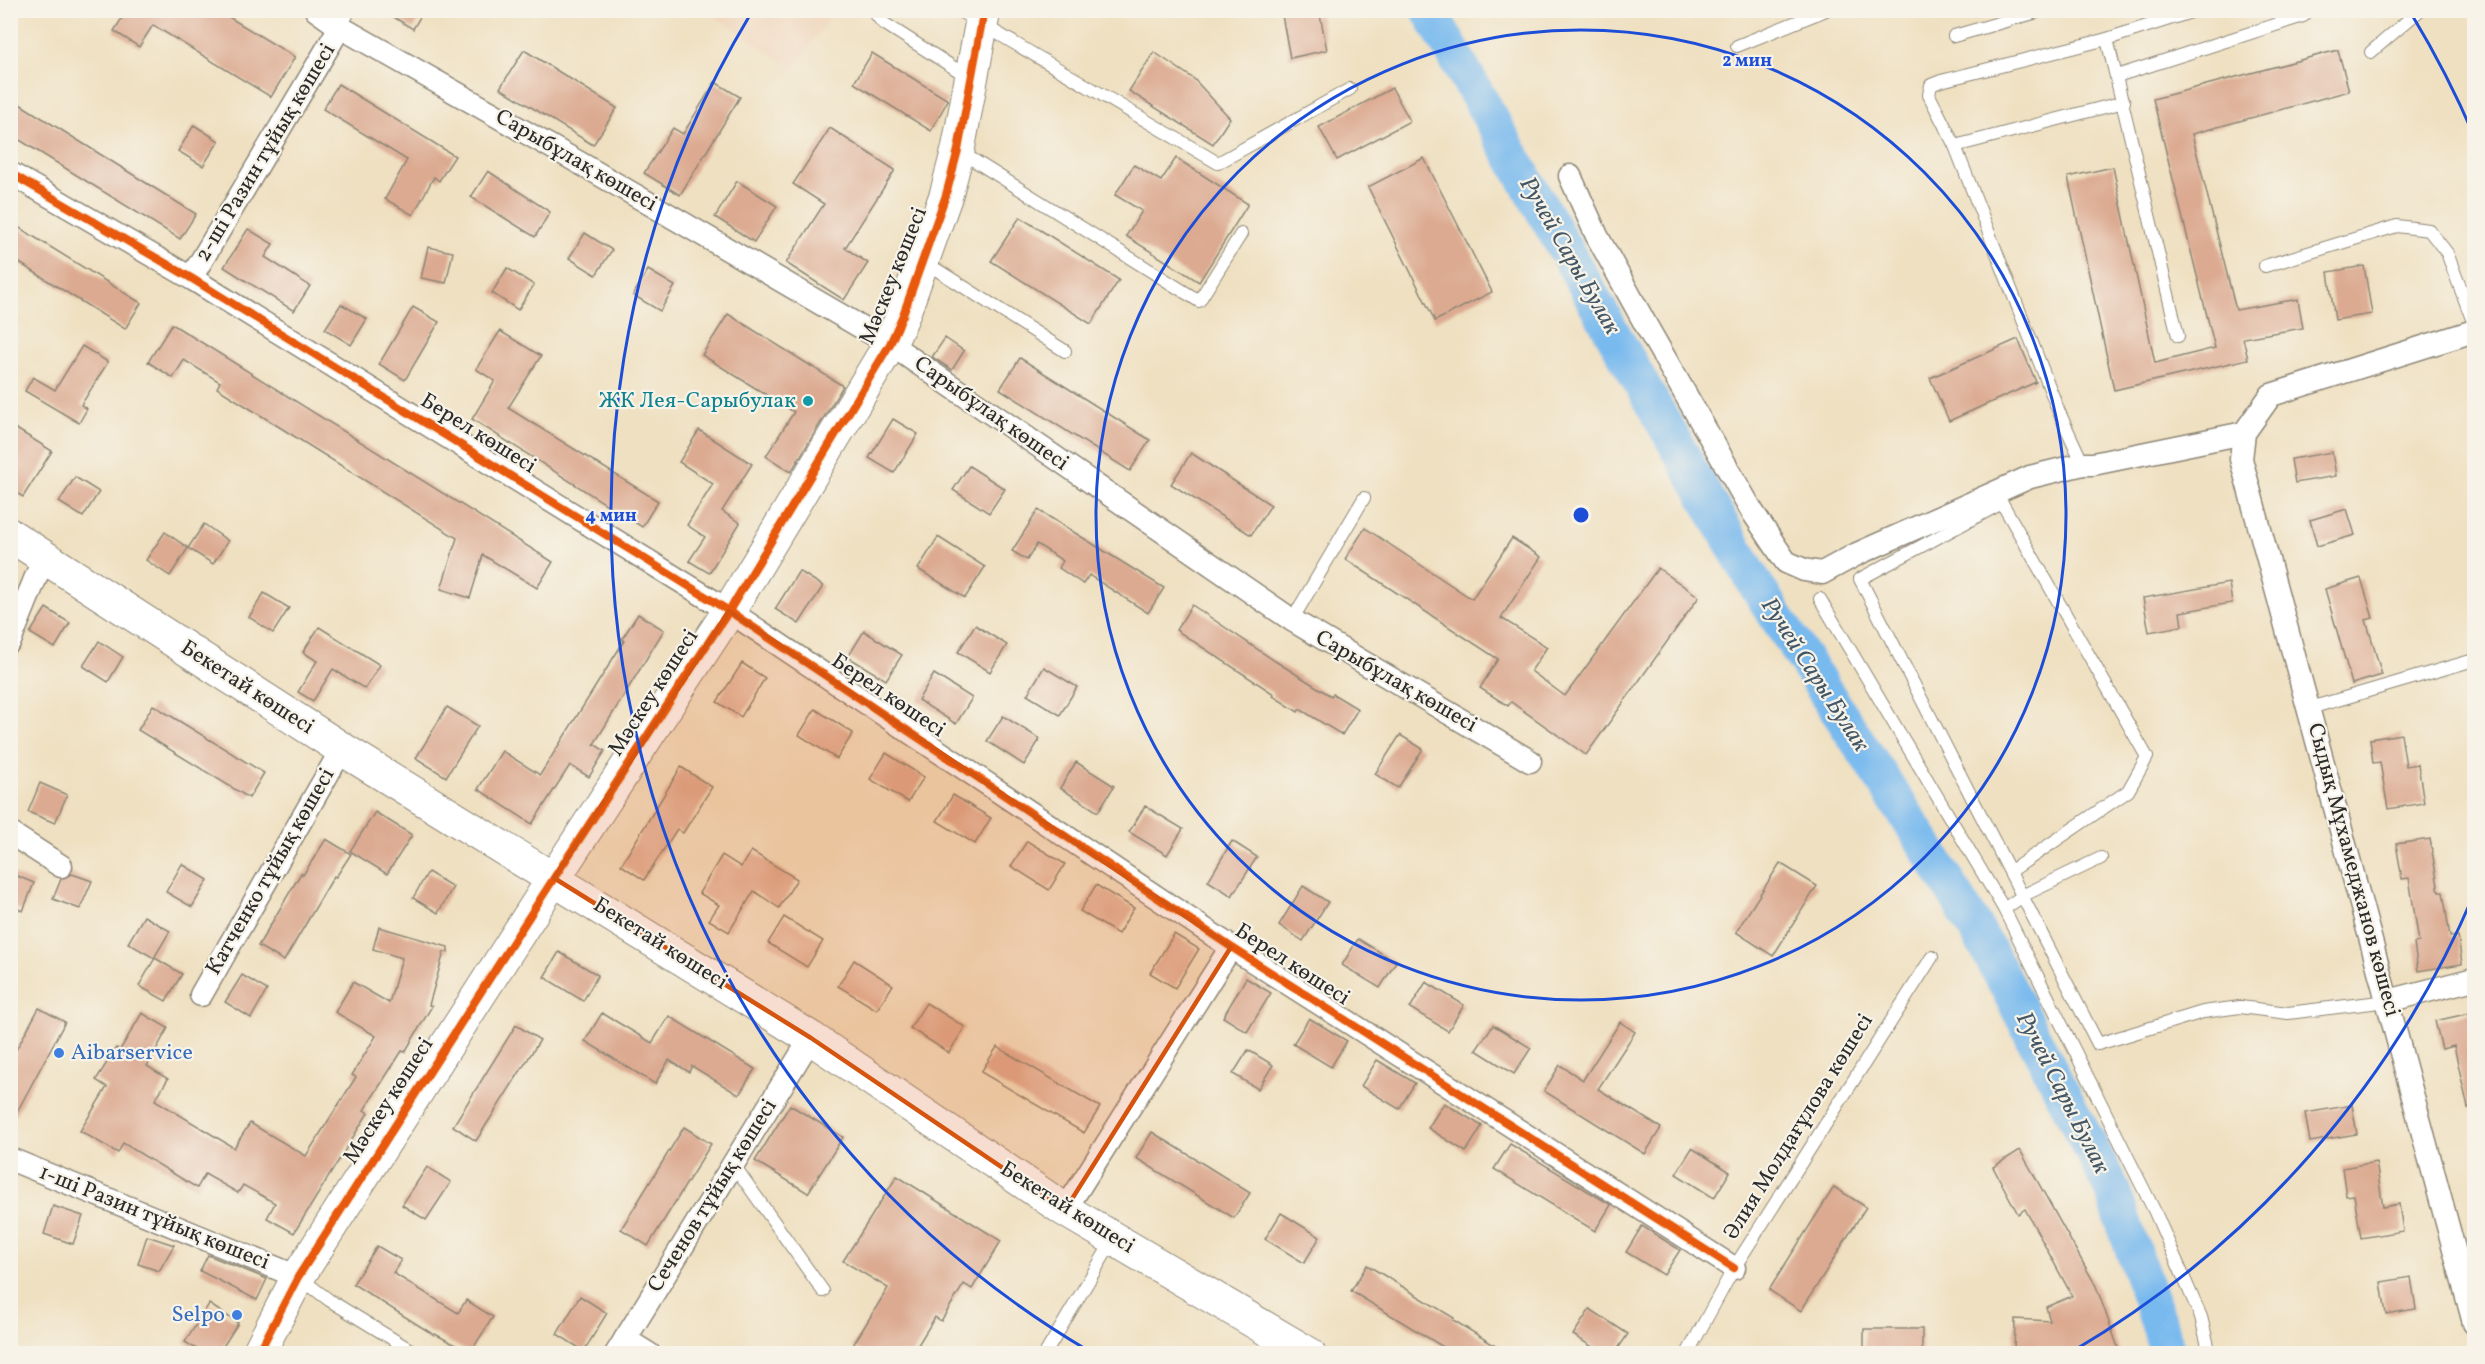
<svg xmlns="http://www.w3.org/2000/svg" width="2485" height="1364" font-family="Vollkorn,serif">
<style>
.built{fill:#f0d5bc}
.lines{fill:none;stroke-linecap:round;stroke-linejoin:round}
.river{stroke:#79baee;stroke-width:36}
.building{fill:#dcaa91}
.lane-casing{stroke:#8d8676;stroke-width:14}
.street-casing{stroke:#8d8676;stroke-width:25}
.secondary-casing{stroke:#8d8676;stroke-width:35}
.lane{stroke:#fff;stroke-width:12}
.street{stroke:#fff;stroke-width:22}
.secondary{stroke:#fff;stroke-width:33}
.cycleway-casing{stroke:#f7f3e8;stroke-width:11}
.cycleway{stroke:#e8590c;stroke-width:8}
.marked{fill:#d5540f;fill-opacity:0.2;stroke:#d5540f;stroke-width:4.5;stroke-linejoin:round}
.ring{fill:none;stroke:#1d4ed8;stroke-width:3}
.culture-dot{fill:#0f9aa8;stroke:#f7f3e8;stroke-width:2}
.shop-dot{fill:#3f7fe0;stroke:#f7f3e8;stroke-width:2}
.labels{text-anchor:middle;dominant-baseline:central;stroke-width:4.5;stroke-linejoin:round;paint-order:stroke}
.street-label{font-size:22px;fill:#2b2b2b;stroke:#f7f3e8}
.culture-label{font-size:22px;fill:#0d838f;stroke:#f7f3e8;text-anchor:end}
.shop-label{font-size:22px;fill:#366cbe;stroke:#f7f3e8;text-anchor:start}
.water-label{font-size:24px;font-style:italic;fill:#425666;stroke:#f7f3e8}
.centre{fill:#1d4ed8;stroke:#f7f3e8;stroke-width:3}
.ring-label{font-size:18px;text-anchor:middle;font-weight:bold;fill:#1d4ed8;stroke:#f7f3e8;stroke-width:4.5;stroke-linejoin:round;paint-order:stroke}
</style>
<rect width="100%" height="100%" fill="#f7f3e8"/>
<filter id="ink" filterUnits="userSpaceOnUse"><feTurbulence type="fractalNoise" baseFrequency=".0167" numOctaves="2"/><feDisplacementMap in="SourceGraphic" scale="12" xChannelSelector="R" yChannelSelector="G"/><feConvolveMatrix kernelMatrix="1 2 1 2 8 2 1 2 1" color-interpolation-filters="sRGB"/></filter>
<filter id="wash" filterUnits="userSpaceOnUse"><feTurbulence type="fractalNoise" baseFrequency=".008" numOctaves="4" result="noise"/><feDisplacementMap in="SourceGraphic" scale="24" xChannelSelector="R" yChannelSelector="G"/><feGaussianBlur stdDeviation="1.35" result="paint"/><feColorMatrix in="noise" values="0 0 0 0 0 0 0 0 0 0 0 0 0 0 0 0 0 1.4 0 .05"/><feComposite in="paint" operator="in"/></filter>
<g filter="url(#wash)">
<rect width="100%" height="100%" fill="#efe0c1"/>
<path class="built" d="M707 11H834L794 69Z"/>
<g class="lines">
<path class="river" d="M1429 10 1757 587 1928 849 1986 946 2112 1189 2169 1354"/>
</g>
<g id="blocks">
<g class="building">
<path d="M127 10H217L295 57 271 97 153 25 139 47 114 31Z"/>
<path d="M382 10H424L413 29Z"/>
<path d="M1281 10H1319L1327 50 1290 58Z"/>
<path d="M524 50 617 108 593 145 500 88Z"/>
<path d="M2338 50 2349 91 2192 134 2236 310 2298 299 2303 328 2243 338 2248 359 2114 390 2068 177 2113 167 2155 363 2215 348 2153 99Z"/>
<path d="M1154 52 1194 79 1230 118 1213 144 1129 91Z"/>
<path d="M872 53 948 100 931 131 854 83Z"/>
<path d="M715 82 740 97 680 195 644 173 673 128 683 134Z"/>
<path d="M338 84 455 156 439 181 434 177 413 215 385 199 407 160 323 109Z"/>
<path d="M1392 88 1410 121 1337 160 1319 127Z"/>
<path d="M10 98 196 214 180 239 10 134Z"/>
<path d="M194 125 219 141 203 166 178 151Z"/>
<path d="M830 128 895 170 845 248 868 263 844 300 786 263 824 204 793 184Z"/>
<path d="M1176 158 1248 204 1199 282 1126 236 1142 211 1115 195 1134 165 1161 181Z"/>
<path d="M1424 158 1492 292 1435 321 1368 187Z"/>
<path d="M488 171 550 212 535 237 471 197Z"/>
<path d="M737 181 777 206 754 242 715 217Z"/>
<path d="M1020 217 1119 280 1091 324 991 261Z"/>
<path d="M10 222 141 303 125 329 10 257Z"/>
<path d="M248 229 273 244 265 257 310 286 294 311 224 267Z"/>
<path d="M585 233 612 250 596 275 569 258Z"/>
<path d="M428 247 453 252 446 283 421 278Z"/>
<path d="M2364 266 2372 314 2335 320 2328 272Z"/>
<path d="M507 268 534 285 518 310 492 293Z"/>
<path d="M648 270 675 286 660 311 633 295Z"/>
<path d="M341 304 367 319 351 345 325 329Z"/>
<path d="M413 307 439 322 405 380 379 364Z"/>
<path d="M728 314 843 386 791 472 766 456 794 412 702 355Z"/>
<path d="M172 324 553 562 537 588 483 555 470 598 441 589 457 538 217 388 220 382 184 360 173 378 148 362Z"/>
<path d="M500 331 541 356 508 408 658 501 642 527 472 419 495 381 476 369Z"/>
<path d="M945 338 964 351 952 370 932 357Z"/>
<path d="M2018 339 2036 382 1949 421 1930 378Z"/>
<path d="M82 346 108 362 81 405 87 409 79 423 25 391 33 377 55 390Z"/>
<path d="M1020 358 1150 440 1130 471 1000 389Z"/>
<path d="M893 419 918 434 894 473 869 458Z"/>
<path d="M10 425 52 451 23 497 10 489Z"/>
<path d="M699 430 752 464 722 511 740 523 709 573 689 561 705 537 687 525 713 484 679 462Z"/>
<path d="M2332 452 2336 476 2295 483 2291 459Z"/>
<path d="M1191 453 1271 505 1251 535 1171 484Z"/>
<path d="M969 466 1005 489 989 513 953 490Z"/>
<path d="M75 477 99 492 83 517 59 502Z"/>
<path d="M2347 509 2355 535 2317 546 2310 520Z"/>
<path d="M1038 510 1164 588 1148 613 1089 575 1083 584 1059 568 1063 561 1037 544 1027 560 1012 551Z"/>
<path d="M204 524 228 541 213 564 188 548Z"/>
<path d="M1365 528 1472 599 1512 538 1541 557 1501 618 1547 647 1531 671 1565 696 1658 568 1699 597 1586 755 1511 702 1508 706 1480 688 1498 659 1345 559Z"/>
<path d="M165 532 188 548 170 576 146 560Z"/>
<path d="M938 537 985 567 965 598 918 569Z"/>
<path d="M799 571 823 586 799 624 775 609Z"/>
<path d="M2361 578 2373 618 2366 620 2382 675 2352 684 2325 589Z"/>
<path d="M2229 583 2232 603 2180 612 2182 626 2149 632 2143 598Z"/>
<path d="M264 593 289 608 273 633 249 617Z"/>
<path d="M1192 605 1275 661 1331 696 1333 694 1358 709 1342 735 1300 709 1298 712 1273 696 1274 694 1176 630Z"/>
<path d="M46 608 70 623 55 648 30 633Z"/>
<path d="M638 614 664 630 594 744 605 751 589 777 570 765 532 824 478 789 502 751 540 775 624 641 622 639Z"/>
<path d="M975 625 1007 645 990 672 958 652Z"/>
<path d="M319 627 380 665 365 689 333 669 313 701 298 692 317 661 303 652Z"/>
<path d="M864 631 902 655 886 680 848 657Z"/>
<path d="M99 641 123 657 108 682 83 666Z"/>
<path d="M742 663 765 678 741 717 717 702Z"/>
<path d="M1044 667 1077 687 1060 715 1027 695Z"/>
<path d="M934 674 972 698 956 724 918 700Z"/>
<path d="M153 705 264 773 249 798 138 730Z"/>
<path d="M447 707 478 726 446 777 416 758Z"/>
<path d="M815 709 853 733 837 759 799 735Z"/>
<path d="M1003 716 1040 739 1024 765 987 741Z"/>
<path d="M2401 734 2406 766 2418 764 2424 803 2388 809 2380 762 2373 763 2370 739Z"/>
<path d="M1400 735 1423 749 1398 788 1375 774Z"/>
<path d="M886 753 924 777 908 802 870 779Z"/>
<path d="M1076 762 1114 786 1098 812 1060 788Z"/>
<path d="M681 767 712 787 683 833 677 829 644 880 621 865Z"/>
<path d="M40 783 67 795 55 823 28 812Z"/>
<path d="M953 795 991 818 975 844 937 821Z"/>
<path d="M1145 806 1183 829 1167 855 1129 832Z"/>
<path d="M375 812 412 835 387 874 350 851Z"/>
<path d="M326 839 351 854 336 877 334 876 284 961 258 946 301 873 303 875Z"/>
<path d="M2430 839 2439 892H2443L2450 937 2458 936 2462 964 2418 971 2414 943 2419 942 2409 878 2402 879 2396 844Z"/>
<path d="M1027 841 1065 864 1049 890 1011 866Z"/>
<path d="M1232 841 1257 857 1232 896 1208 881Z"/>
<path d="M751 851 797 879 779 908 754 891 729 932 709 920 719 905 699 893 722 855 741 867Z"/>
<path d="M1780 863 1817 886 1773 956 1736 932Z"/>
<path d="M182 864 208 880 192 907 166 892Z"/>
<path d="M428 872 453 887 438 913 413 898Z"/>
<path d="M10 873 34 883 23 911 10 906Z"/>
<path d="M72 874 92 881 80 909 53 899 61 879Z"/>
<path d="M1096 885 1134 908 1118 934 1080 911Z"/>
<path d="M1303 886 1328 902 1303 941 1279 925Z"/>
<path d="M144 916 170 931 154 958 128 943Z"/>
<path d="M784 917 823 941 807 967 768 943Z"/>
<path d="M379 927 448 947V952H444L429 1005 432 1006 405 1052 402 1051 364 1110 368 1113 294 1233 267 1218 275 1203 243 1185 238 1193 205 1174 197 1188 123 1143 118 1153 80 1131 107 1087 96 1080 116 1048 120 1050 142 1013 168 1028 147 1066 168 1079 155 1100 234 1148 250 1123 306 1156 356 1077 352 1075 376 1036 335 1012 353 982 389 1003 402 958 373 949Z"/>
<path d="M1174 934 1199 949 1175 988 1150 973Z"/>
<path d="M1358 939 1396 962 1380 988 1342 965Z"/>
<path d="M559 952 598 975 583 1001 544 977Z"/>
<path d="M155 958 182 974 166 1001 139 986Z"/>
<path d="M854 960 893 985 877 1010 838 986Z"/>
<path d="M242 975 267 990 251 1018 225 1002Z"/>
<path d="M1246 978 1271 993 1247 1032 1223 1017Z"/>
<path d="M1426 982 1464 1005 1448 1031 1410 1008Z"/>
<path d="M926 1003 965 1027 949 1053 910 1028Z"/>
<path d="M39 1008 65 1022 10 1125V1061Z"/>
<path d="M2475 1012V1108H2468L2454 1046 2442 1049 2435 1021Z"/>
<path d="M602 1013 652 1043 669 1016 755 1069 739 1095 692 1066 689 1072 669 1060 655 1084 585 1041Z"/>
<path d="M1309 1018 1347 1041 1331 1067 1293 1044Z"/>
<path d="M1620 1022 1635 1032 1598 1089 1661 1128 1645 1154 1544 1091 1560 1065 1583 1080Z"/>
<path d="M516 1025 540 1040 476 1141 453 1126Z"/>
<path d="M1493 1025 1531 1048 1514 1074 1476 1050Z"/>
<path d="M997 1047 1100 1107 1084 1133 981 1072Z"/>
<path d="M1248 1050 1273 1065 1258 1089 1233 1074Z"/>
<path d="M1377 1060 1415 1083 1399 1109 1361 1086Z"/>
<path d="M1444 1103 1482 1126 1466 1152 1428 1128Z"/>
<path d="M790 1105 843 1137 808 1193 755 1161Z"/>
<path d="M2352 1105 2357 1134 2310 1142 2305 1113Z"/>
<path d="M684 1127 711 1144 648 1246 621 1229Z"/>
<path d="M1152 1132 1250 1193 1234 1218 1136 1158Z"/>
<path d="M1510 1144 1611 1205 1595 1231 1494 1169Z"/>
<path d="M1692 1148 1730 1172 1714 1198 1676 1174Z"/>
<path d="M2020 1150 2096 1286 2120 1353H2014L2015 1319 2050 1321 2046 1307 2072 1296 2025 1209 2018 1214 1993 1167Z"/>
<path d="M2376 1162 2383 1207 2399 1204 2403 1231 2361 1238 2354 1195 2346 1196 2342 1168Z"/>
<path d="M427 1167 451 1182 426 1220 402 1205Z"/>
<path d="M897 1176 1001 1241 972 1289 964 1284 941 1321 935 1317 913 1353H863L852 1347 888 1288 843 1261Z"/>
<path d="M1834 1187 1866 1207 1801 1311 1769 1290Z"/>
<path d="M53 1206 83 1216 73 1244 44 1234Z"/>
<path d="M1281 1213 1320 1237 1304 1263 1265 1239Z"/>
<path d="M1642 1226 1680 1250 1664 1275 1626 1252Z"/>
<path d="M147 1236 174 1245 159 1271 138 1264Z"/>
<path d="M377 1246 401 1260 393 1273 458 1313 466 1300 493 1317 470 1353 435 1334 434 1335 353 1284Z"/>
<path d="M208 1255 267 1279 257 1300 200 1271Z"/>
<path d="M1367 1265 1454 1318 1453 1320 1507 1353H1453L1351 1291Z"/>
<path d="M2411 1277 2416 1309 2386 1314 2381 1282Z"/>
<path d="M580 1296 607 1313 584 1351 557 1334Z"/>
<path d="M209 1304 238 1323 219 1353H203L185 1342Z"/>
<path d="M1590 1309 1628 1334 1615 1353H1602L1573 1335Z"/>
<rect x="1864" y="1329" width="58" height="24"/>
</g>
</g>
</g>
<g filter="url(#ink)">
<use href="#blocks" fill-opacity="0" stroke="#8d8676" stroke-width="1.5"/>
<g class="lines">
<g class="lane-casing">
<g id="lane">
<path d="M876 10 875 13 882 22 970 78"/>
<path d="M958 10 1218 163 1350 89"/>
<path d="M340 27 350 10"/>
<path d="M1954 36 2044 10"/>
<path d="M1737 46 1826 10"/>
<path d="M2371 52 2420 10"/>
<path d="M2117 76 2303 16 2309 10"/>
<path d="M1955 146 2124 102"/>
<path d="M959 151 1199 301 1241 234"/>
<path d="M923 261 1065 351"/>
<path d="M2265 266 2397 226 2429 230 2447 253 2474 324"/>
<path d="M2178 336 2107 39 2197 10"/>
<path d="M2083 464 2059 412 1955 146 1929 95 1931 85 1941 81 2107 39"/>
<path d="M1820 599 2004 909 2155 1212 2201 1317 2210 1354"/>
<path d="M1292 620 1364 498"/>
<path d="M2310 708 2474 660"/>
<path d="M2011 871 2128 791 2147 757 2002 503 1860 579 2098 1044 2203 1012 2240 1007 2288 1013 2388 1001"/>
<path d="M2004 909 2024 895 2101 858"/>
<path d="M733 1164 823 1291"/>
<path d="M300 1278 329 1300 417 1354"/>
<path d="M1045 1354 1113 1240"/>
<path d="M1687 1354 1734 1268 1932 957"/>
</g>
</g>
<g class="street-casing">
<g id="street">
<path d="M316 10 340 27 585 166 890 344 1292 620 1530 761"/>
<path d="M10 173 191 278 729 611 1231 947 1734 1268"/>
<path d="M1570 176 1597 236 1647 327 1752 511 1786 562 1804 570 1822 573 1857 554 2030 477 2083 464H2093L2244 433"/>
<path d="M191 278 340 27"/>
<path d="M2474 331 2271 395 2244 433 2241 459 2474 1323"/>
<path d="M10 641 44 557"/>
<path d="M10 833 61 866"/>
<path d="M201 995 342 749"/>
<path d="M2388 1001 2474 979"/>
<path d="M10 1159 298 1277"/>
<path d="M1065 1210 1231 947"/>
<path d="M625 1339 649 1354"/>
<path d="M616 1354 811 1038"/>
</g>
</g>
<g class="secondary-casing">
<g id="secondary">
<path d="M10 535 342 749 811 1038 1065 1210 1309 1354"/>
<path d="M258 1354 298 1277 554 878 729 611 890 344 903 315 946 195 958 150 984 10"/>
</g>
</g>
<use href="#lane" class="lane"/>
<use href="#street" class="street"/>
<use href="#secondary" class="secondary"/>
<g class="cycleway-casing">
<g id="cycleway">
<path d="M10 173 191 278 729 611 1231 947 1734 1268"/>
<path d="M258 1354 298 1277 554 878 729 611 890 344 903 315 946 195 958 150 984 10"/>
</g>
</g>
<use href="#cycleway" class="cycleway"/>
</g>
</g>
<path class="marked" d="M729 611 1231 947 1065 1210 811 1038 554 878Z"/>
<g class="ring">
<circle cx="1581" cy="515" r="485"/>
<path d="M2474 894A970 970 0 0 1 2073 1351M1089 1351A970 970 0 0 1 750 15M2412 15A970 970 0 0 1 2474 136"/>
</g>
<circle class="culture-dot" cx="808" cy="401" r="6"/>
<g class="shop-dot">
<circle cx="59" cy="1053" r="6"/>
<circle cx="237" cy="1315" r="6"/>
</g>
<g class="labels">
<g class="street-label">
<text transform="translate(266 153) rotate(-59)">2-ші Разин тұйық көшесі</text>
<text transform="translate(576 161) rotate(30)">Сарыбұлақ көшесі</text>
<text transform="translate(894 276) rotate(-68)">Мәскеу көшесі</text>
<text transform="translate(991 414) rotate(35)">Сарыбұлақ көшесі</text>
<text transform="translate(478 434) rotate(32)">Берел көшесі</text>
<text transform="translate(1396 682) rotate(30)">Сарыбұлақ көшесі</text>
<text transform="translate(247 688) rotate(33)">Бекетай көшесі</text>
<text transform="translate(654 693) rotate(-57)">Мәскеу көшесі</text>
<text transform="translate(888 696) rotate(34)">Берел көшесі</text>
<text transform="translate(2353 870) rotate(75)">Сыдық Мұхамеджанов көшесі</text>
<text transform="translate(271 872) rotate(-60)">Катченко тұйық көшесі</text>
<text transform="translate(660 944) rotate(32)">Бекетай көшесі</text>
<text transform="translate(1292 965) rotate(33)">Берел көшесі</text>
<text transform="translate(389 1101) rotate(-57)">Мәскеу көшесі</text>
<text transform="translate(1799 1127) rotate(-58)">Әлия Молдағұлова көшесі</text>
<text transform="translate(713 1196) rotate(-58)">Сеченов тұйық көшесі</text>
<text transform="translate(1067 1208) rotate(32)">Бекетай көшесі</text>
<text transform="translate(154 1218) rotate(22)">1-ші Разин тұйық көшесі</text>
</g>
<g class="culture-label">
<text x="796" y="401">ЖК Лея-Сарыбулак</text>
</g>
<g class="shop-label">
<text x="71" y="1053">Aibarservice</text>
<text x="225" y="1315" text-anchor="end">Selpo</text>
</g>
<g class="water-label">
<text transform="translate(1569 256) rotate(60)">Ручей Сары Булак</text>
<text transform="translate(1814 675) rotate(57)">Ручей Сары Булак</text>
<text transform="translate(2062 1093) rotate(63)">Ручей Сары Булак</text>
</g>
</g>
<circle cx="1581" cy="515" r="9" class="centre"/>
<g class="ring-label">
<text x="1747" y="66">2 мин</text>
<text x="611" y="521">4 мин</text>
</g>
<rect width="2485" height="1364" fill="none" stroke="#f7f3e8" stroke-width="36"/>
</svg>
